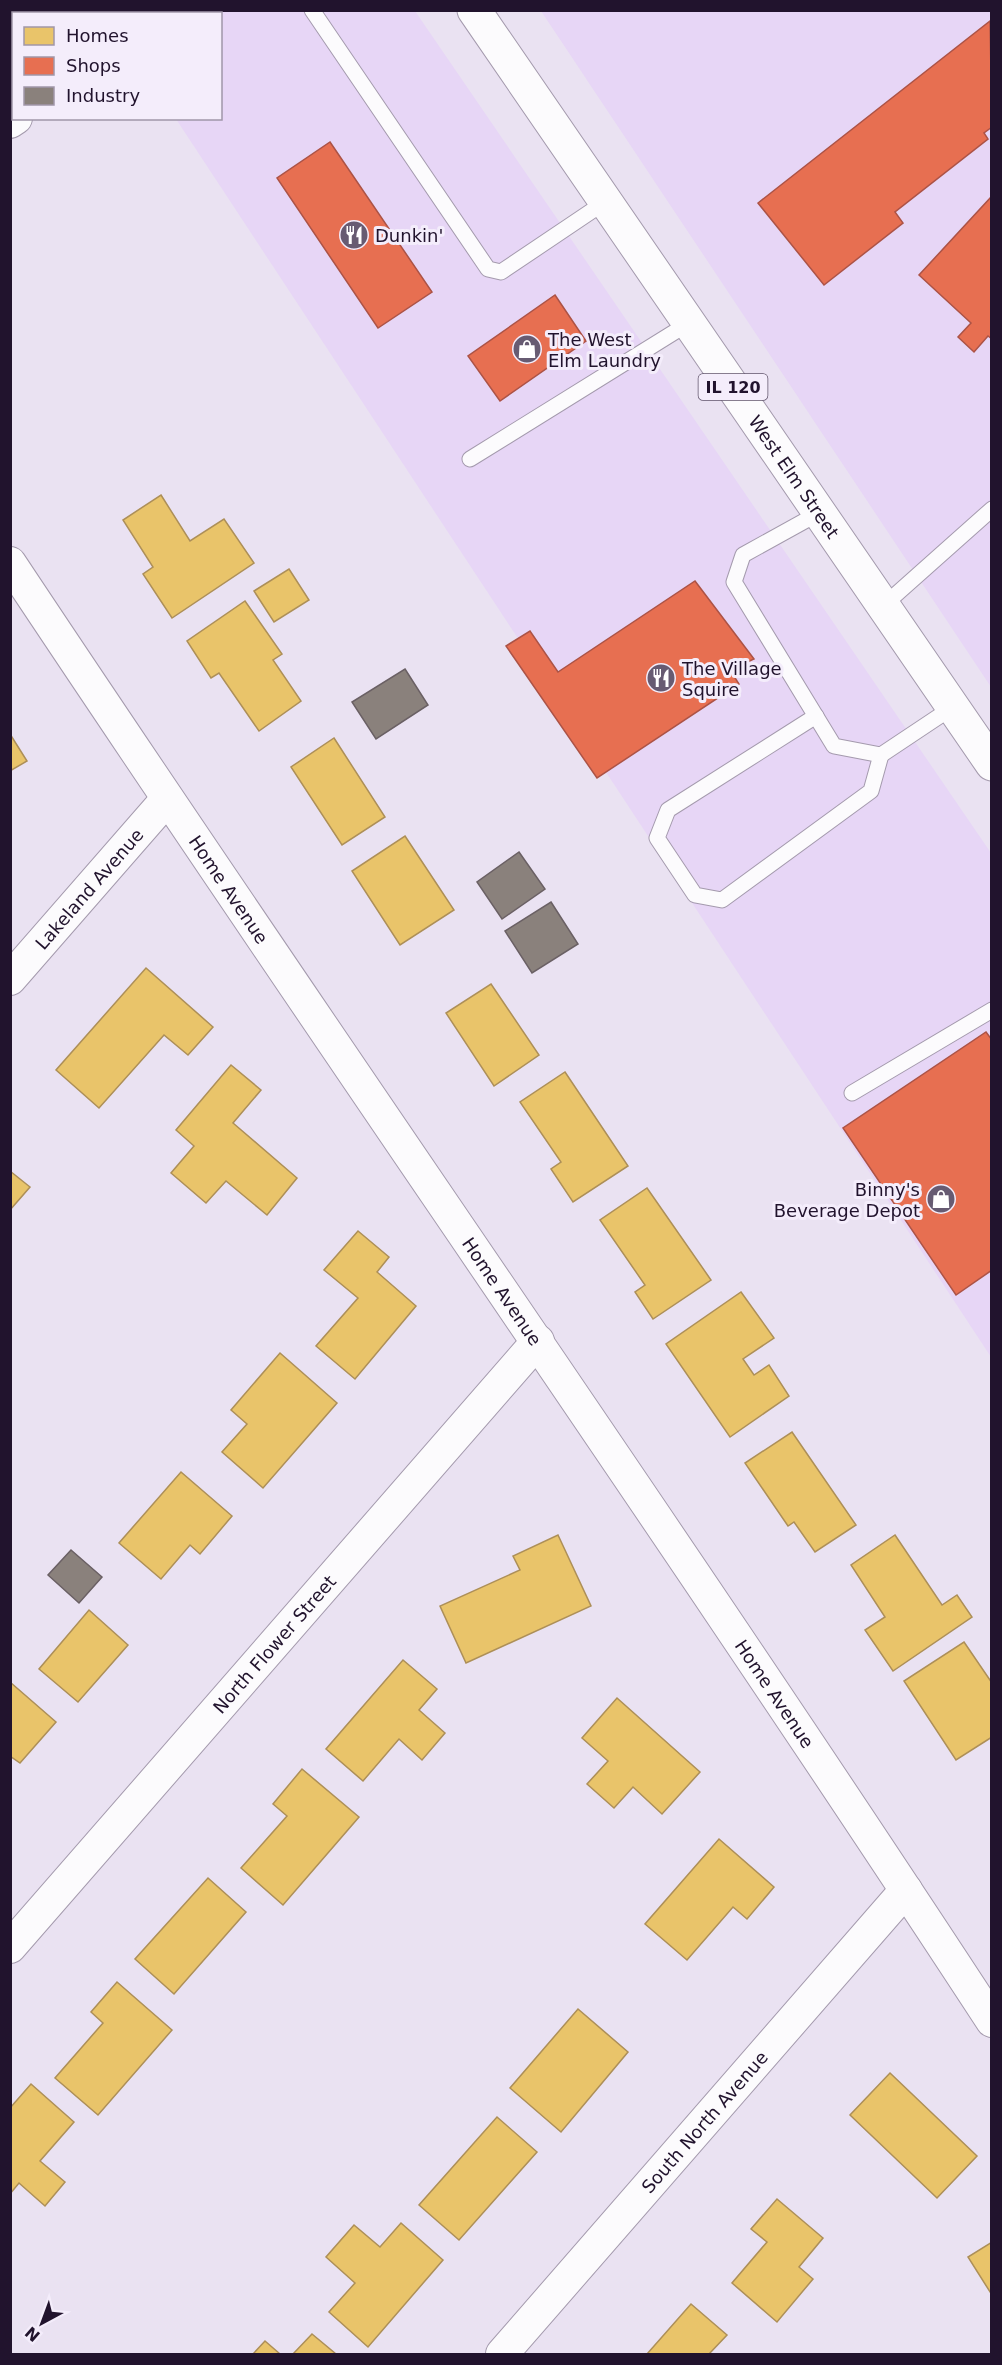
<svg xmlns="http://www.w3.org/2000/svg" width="1002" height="2365" font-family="'DejaVu Sans',sans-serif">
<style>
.built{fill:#e7d6f6}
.homes{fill:#e9c46a;stroke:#ad8f58;stroke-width:1.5}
.shops{fill:#e76f51;stroke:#ac5346;stroke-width:1.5}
.industry{fill:#8a817c;stroke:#6a6064;stroke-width:1.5}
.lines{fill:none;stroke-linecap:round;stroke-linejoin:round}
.lane-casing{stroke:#a49aad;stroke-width:17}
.street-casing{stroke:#a49aad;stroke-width:34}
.primary-casing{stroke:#a49aad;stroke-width:35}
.lane{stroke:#fcfbfd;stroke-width:15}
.street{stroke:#fcfbfd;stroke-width:32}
.primary{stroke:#fcfbfd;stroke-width:33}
.labels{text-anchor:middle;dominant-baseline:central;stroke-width:6;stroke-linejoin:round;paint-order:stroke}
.shield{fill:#f4edfb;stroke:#60546b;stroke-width:1.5}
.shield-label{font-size:16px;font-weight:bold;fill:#21132d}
.poi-label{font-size:18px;fill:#21132d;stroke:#f4edfb;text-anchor:start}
.street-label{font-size:18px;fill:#21132d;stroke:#f4edfb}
</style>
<rect width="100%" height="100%" fill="#eae2f2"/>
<g class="built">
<path d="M207 11H415L991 853V1357L176 119 220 118V14L203 13Z"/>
<path d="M541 11H991V687Z"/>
</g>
<g class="homes">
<path d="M161 495 190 541 224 519 254 563 172 618 143 574 153 567 123 520Z"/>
<path d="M289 569 309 600 274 622 254 591Z"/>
<path d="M245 601 282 654 273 660 301 701 259 731 219 673 211 678 187 641Z"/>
<path d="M10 734 27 761 10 771Z"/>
<path d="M334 738 385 817 342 845 291 767Z"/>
<path d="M405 836 454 910 400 945 352 871Z"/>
<path d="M146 968 213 1027 188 1055 164 1035 99 1108 56 1070Z"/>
<path d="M491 984 539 1055 494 1086 446 1013Z"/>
<path d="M231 1065 261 1090 233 1123 297 1178 267 1215 226 1181 206 1203 171 1173 194 1146 176 1130Z"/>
<path d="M565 1072 628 1166 573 1202 551 1169 561 1162 520 1102Z"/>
<path d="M10 1171 30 1187 10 1210Z"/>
<path d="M647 1188 711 1280 653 1319 635 1292 645 1285 600 1220Z"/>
<path d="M358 1231 389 1257 377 1272 416 1306 355 1379 316 1346 358 1298 324 1270Z"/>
<path d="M741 1292 774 1338 743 1359 754 1375 769 1365 789 1396 730 1437 666 1344Z"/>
<path d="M280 1353 337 1403 263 1488 222 1452 247 1424 231 1410Z"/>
<path d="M792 1432 856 1525 815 1552 794 1522 788 1526 745 1463Z"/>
<path d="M181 1472 232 1516 200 1554 190 1545 161 1579 119 1543Z"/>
<path d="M558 1535 591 1606 466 1663 440 1606 520 1570 513 1556Z"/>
<path d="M895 1535 942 1605 957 1595 972 1617 893 1671 865 1630 885 1617 851 1565Z"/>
<path d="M89 1610 128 1645 78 1702 39 1669Z"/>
<path d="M964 1642 992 1683V1737L956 1760 904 1681Z"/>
<path d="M403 1660 437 1689 419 1710 445 1733 422 1760 399 1739 363 1781 326 1749Z"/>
<path d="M10 1682 56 1722 20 1763 10 1756Z"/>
<path d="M617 1698 700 1772 662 1814 633 1787 614 1808 587 1784 608 1761 582 1738Z"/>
<path d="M302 1769 359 1817 283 1905 241 1868 287 1816 273 1804Z"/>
<path d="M719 1839 774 1887 747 1919 733 1907 687 1960 645 1924Z"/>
<path d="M208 1878 246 1912 174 1994 135 1959Z"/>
<path d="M117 1982 172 2030 98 2115 55 2078 103 2023 91 2012Z"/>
<path d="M578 2009 628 2052 561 2132 510 2088Z"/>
<path d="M890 2073 977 2156 937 2198 850 2115Z"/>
<path d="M31 2084 74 2122 40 2161 65 2182 45 2206 19 2183 10 2194V2108Z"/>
<path d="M497 2117 537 2152 459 2240 419 2205Z"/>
<path d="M777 2199 823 2238 799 2267 813 2279 777 2322 732 2283 767 2242 751 2229Z"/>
<path d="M401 2223 443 2260 368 2347 329 2312 355 2283 326 2257 354 2225 380 2247Z"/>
<path d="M992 2242V2295L968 2257Z"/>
<path d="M691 2304 727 2335 709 2354H647Z"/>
<path d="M312 2334 336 2354H293Z"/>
<path d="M265 2341 280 2354H253Z"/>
</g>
<g class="shops">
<path d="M990 21 992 127 984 133 988 139 895 212 903 223 824 285 758 203Z"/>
<path d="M330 142 432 292 378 328 277 178Z"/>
<path d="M992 196V339L988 336 974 352 958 337 971 323 919 275Z"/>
<path d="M555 295 586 341 500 401 468 356Z"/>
<path d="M695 581 754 659 730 670 739 684 597 778 506 646 530 631 558 672Z"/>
<path d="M986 1032 992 1040V1270L956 1295 843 1128Z"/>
</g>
<g class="industry">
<path d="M405 669 428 705 376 739 352 702Z"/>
<path d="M519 852 545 889 502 919 477 882Z"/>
<path d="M551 902 578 944 532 973 505 931Z"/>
<path d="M71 1550 102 1577 79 1603 48 1575Z"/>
</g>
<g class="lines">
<g class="lane-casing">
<g id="lane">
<path d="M312 10 488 269 501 272 605 202"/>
<path d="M470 459 689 323"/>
<path d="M819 513 743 555 734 582 834 746 881 755 953 707"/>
<path d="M883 606 992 509"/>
<path d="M816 716 668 810 657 838 695 895 722 900 871 791 881 755"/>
<path d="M852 1093 992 1010"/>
</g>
</g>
<g class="street-casing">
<g id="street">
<path d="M165 14 169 10"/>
<path d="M10 122 16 118"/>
<path id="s1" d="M10 563C334 1051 671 1530 992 2021"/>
<path id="s2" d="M10 979 167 799"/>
<path id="s3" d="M10 1947 538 1341"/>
<path id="s4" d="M502 2354 906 1890"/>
</g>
</g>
<g class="primary-casing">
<g id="primary">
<path id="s5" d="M474 10 992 764"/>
</g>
</g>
<use href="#lane" class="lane"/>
<use href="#street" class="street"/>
<use href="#primary" class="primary"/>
</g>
<defs>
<g id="restaurant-disc" transform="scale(1.5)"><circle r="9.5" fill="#675b72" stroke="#f4edfb"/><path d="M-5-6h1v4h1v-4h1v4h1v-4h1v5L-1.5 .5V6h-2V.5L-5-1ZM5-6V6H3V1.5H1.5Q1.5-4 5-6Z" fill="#fff"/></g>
<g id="shop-disc" transform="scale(1.5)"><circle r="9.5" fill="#675b72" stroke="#f4edfb"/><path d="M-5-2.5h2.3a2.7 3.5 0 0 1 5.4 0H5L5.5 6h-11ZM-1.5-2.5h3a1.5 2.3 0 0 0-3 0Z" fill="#fff"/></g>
</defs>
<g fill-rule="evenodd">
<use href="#restaurant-disc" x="354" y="235"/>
<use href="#shop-disc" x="527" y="349"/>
<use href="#restaurant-disc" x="661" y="678"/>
<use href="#shop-disc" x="941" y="1199"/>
</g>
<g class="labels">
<rect class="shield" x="698.5" y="374" width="69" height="26" rx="4.5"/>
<g class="shield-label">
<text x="733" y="387">IL 120</text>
</g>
<g class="poi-label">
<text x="375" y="235">Dunkin'</text>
<text x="548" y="339">The West<tspan x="548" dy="21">Elm Laundry</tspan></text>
<text x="682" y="668">The Village<tspan x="682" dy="21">Squire</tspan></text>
<text x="920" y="1189" text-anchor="end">Binny's<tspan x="920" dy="21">Beverage Depot</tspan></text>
</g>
<g class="street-label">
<text stroke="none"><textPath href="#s5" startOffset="566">West Elm Street</textPath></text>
<text stroke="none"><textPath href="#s2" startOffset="120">Lakeland Avenue</textPath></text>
<text stroke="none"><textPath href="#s1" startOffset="393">Home Avenue</textPath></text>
<text stroke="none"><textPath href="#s1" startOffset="879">Home Avenue</textPath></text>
<text stroke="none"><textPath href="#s3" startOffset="402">North Flower Street</textPath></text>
<text stroke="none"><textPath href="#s1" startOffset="1365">Home Avenue</textPath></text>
<text stroke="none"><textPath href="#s4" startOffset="308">South North Avenue</textPath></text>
</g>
</g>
<rect width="1002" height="2365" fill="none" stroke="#21132d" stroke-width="24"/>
<rect x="12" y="12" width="210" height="108" fill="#f4edfb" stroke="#a096a9" stroke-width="1.5"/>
<rect x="24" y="27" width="30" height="18" fill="#e9c46a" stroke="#a096a9" stroke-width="1.5"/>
<text x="66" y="42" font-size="18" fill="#21132d">Homes</text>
<rect x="24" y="57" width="30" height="18" fill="#e76f51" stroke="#a096a9" stroke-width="1.5"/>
<text x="66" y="72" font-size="18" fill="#21132d">Shops</text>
<rect x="24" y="87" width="30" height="18" fill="#8a817c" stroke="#a096a9" stroke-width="1.5"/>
<text x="66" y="102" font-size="18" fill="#21132d">Industry</text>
<g transform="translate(42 2323) rotate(221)" stroke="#f4edfb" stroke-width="4.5" paint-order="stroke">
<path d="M0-4.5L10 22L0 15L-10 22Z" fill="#21132d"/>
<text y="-9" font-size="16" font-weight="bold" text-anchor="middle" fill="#21132d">N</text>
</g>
</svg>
